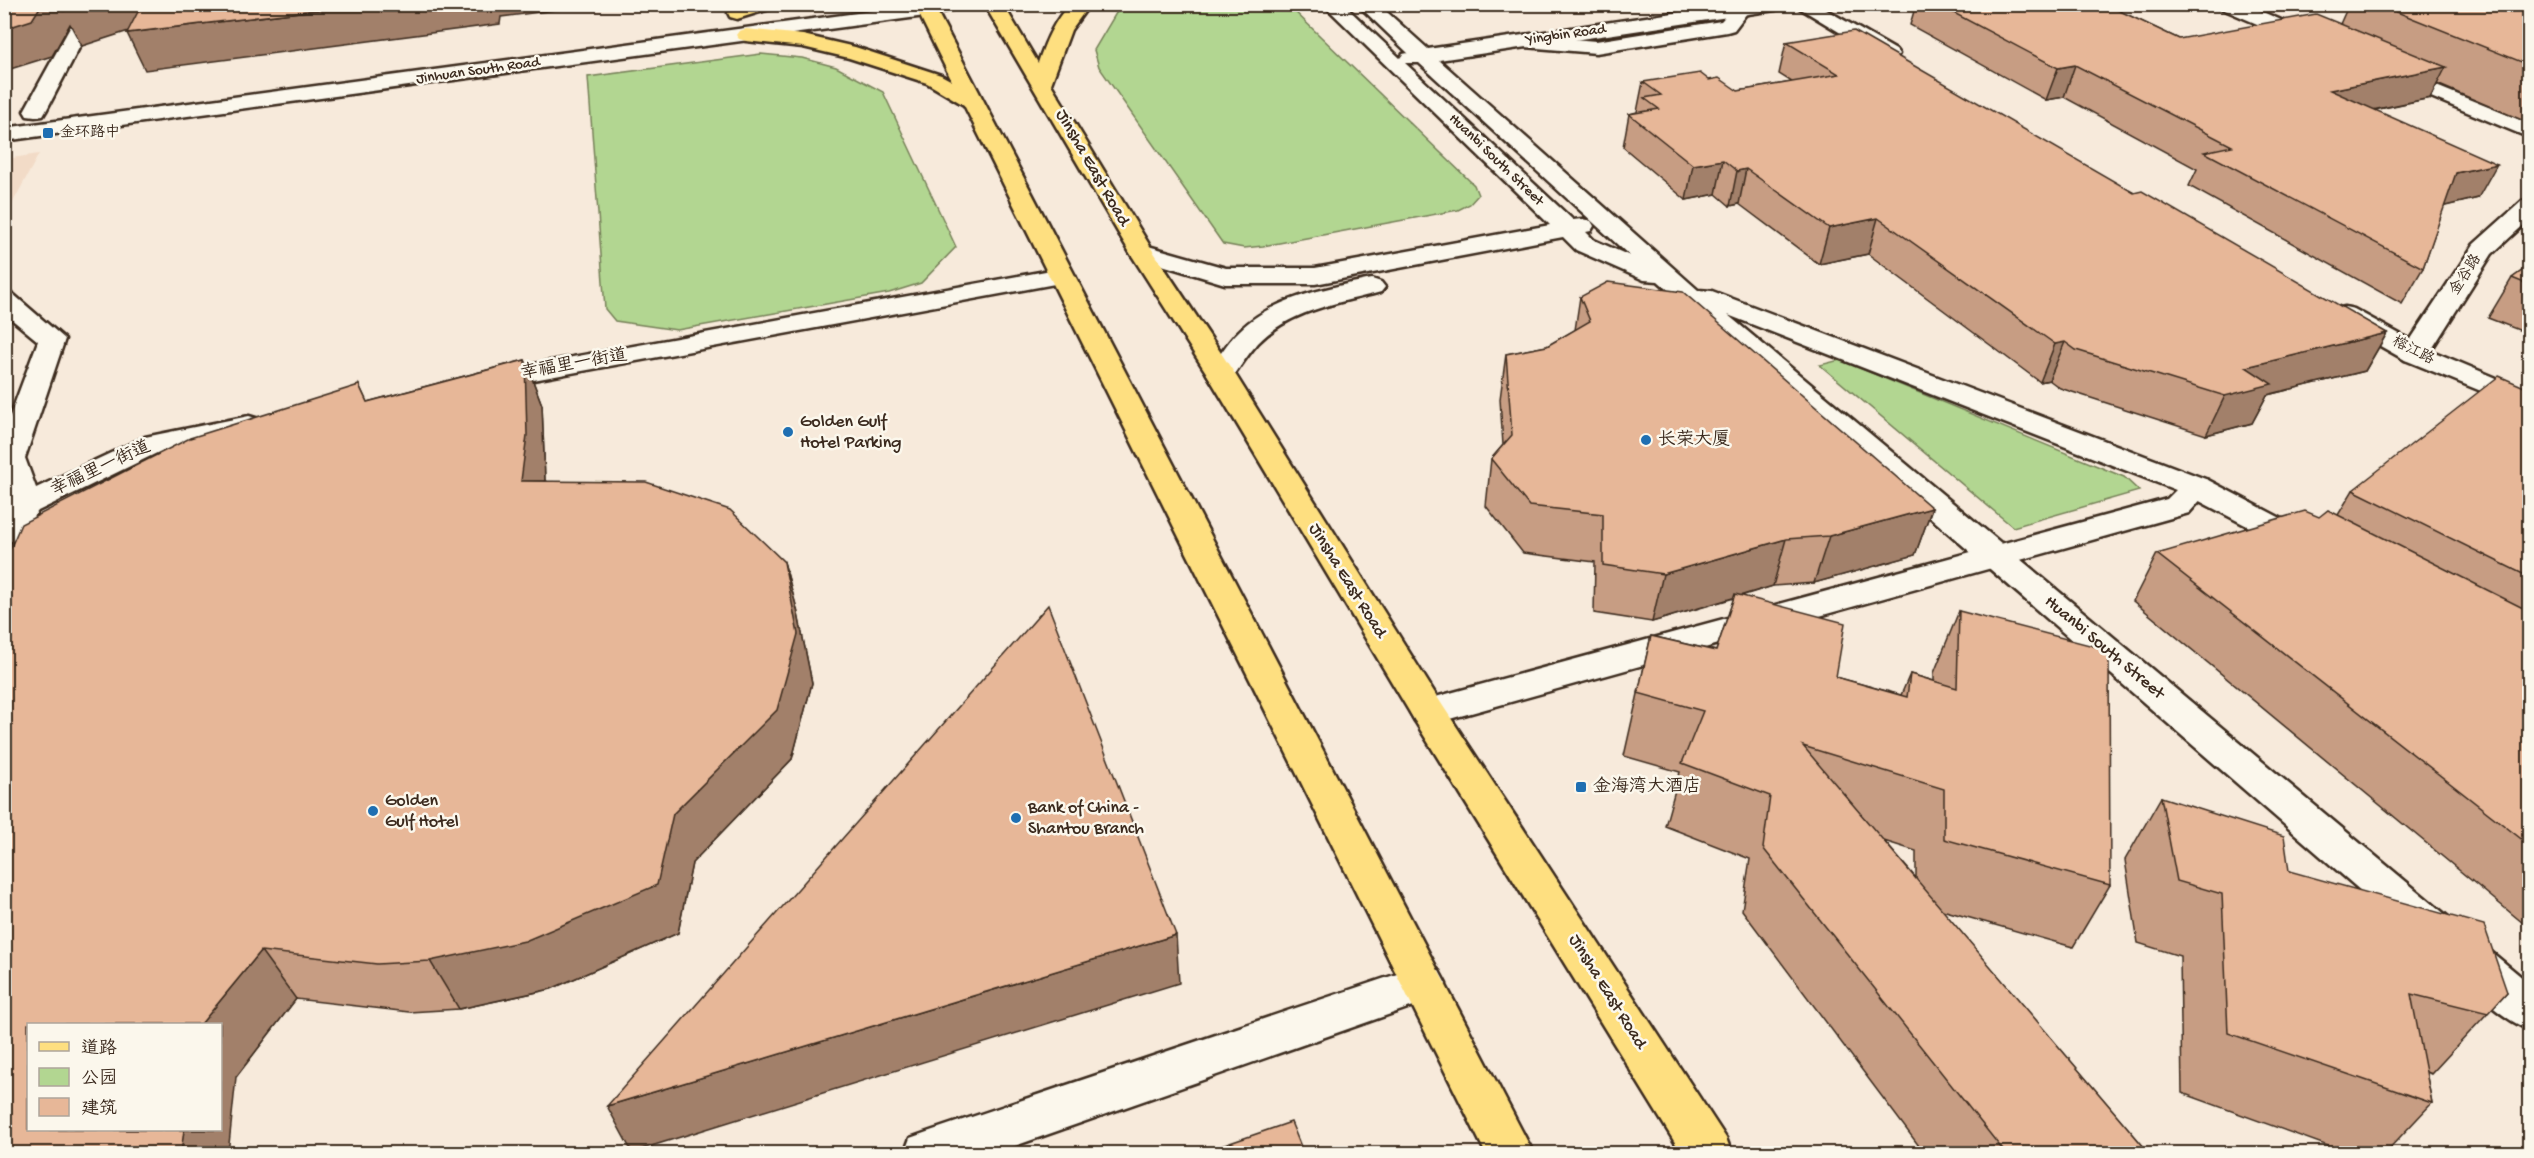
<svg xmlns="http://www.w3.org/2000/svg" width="2534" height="1158" font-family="'Gochi Hand','LXGW WenKai TC',sans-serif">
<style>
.built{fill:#f2dbc7}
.green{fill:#b2d691;stroke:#768058;stroke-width:1.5}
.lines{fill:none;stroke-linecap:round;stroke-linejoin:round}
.street-casing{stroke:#3b2a1e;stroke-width:5}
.secondary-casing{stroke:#3b2a1e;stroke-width:5}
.primary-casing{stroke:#3b2a1e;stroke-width:5}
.street{fill:#fbf7ec;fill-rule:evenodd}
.secondary{fill:#fbf7ec;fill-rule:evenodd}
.primary{fill:#fedf80;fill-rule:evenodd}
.wall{fill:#c79d83;stroke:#3b2a1e;stroke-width:1.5;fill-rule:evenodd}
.shaded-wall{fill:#a2806a;stroke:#3b2a1e;stroke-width:1.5}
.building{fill:#e7b798;stroke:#3b2a1e;stroke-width:1.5}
.poi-dot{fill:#1f6fb2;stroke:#fbf7ec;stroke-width:2}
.labels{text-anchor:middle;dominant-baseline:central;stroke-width:5;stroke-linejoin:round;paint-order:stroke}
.far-street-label{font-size:15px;fill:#3b2a1e;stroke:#fbf7ec}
.far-poi-label{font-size:15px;fill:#3b2a1e;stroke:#fbf7ec;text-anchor:start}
.street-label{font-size:18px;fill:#3b2a1e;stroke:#fbf7ec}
.poi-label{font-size:18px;fill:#3b2a1e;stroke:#fbf7ec;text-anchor:start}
</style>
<rect width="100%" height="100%" fill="#f7eadb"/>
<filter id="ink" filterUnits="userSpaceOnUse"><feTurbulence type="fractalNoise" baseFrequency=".0167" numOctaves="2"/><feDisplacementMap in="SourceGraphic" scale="12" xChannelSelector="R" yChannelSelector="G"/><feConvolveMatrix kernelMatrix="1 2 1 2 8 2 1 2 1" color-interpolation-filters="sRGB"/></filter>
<g filter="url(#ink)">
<path class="built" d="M39 154 5 217V159Z"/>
<g class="green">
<path d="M1129 5H1288L1474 185 1478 195 1470 204 1458 210 1263 246 1244 248 1223 244 1099 67 1094 50 1116 13Z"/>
<path d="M761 54 802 58 836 67 883 92 956 247 921 283 889 293 677 330 615 321 605 309 588 77Z"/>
<path d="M1840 360 2124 477 2139 491 2013 527 1820 365Z"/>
</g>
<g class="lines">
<g class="street-casing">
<g id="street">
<path d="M83 4H102L46 111 43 116 35 117 27 116 24 111Z"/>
<path d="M1737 4 1748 5 1750 9 1734 30 1727 32 1596 53 1525 47 1518 45 1515 41 1518 37 1525 35 1596 41 1721 21Z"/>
<path d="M2218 4H2244L2318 36 2321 40 2318 44H2304L2220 8Z"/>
<path d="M2392 68 2530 124V138L2385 78 2382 74 2385 70Z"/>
<path d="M2530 199V219L2492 254 2425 360 2415 362 2405 360 2401 354 2474 244 2522 201Z"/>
<path d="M1062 268 1071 271 1075 276 1071 281 485 389 475 387 471 381 475 375 485 373Z"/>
<path d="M4 292 13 294 65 339 25 458 36 488 145 437 249 416 259 419 264 425 259 431 163 450 38 511 15 540 4 543V511L11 503 4 485V432L38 341 4 313Z"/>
<path d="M2197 478 2208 480 2212 487 2189 513 1428 725 1415 721 1410 712 1415 703 1428 699 2167 499 2186 480Z"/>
<path d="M1424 965 1439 971 1446 984 1439 997 992 1154H904L910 1138 927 1132Z"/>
</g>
</g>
<g class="secondary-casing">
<g id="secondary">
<path d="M924 4H961L959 8 925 16 4 141V128Z"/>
<path d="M1323 4H1343L1400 58 1403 54 1408 53 1357 4H1378L1428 49 1734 4H1784L1782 8 1775 10 1439 60 1698 290 1712 291 2208 480 2315 536 2320 543 2315 550 2304 553 2293 550 2186 494 1728 315 2452 920 2458 932 2452 944 2437 949 2422 944 1658 281 1644 280 1576 250 1563 237 1315 284H1225L1132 256 1129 251 1132 246 1141 244 1226 268H1315L1550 225ZM1405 63H1419L1630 256 1594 240 1586 232 1591 231 1594 226 1591 221 1582 219 1573 220Z"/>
<path d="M1793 4H1816L1896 50 1899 54 1896 58H1882Z"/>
<path d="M1372 279 1381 282 1385 287 1381 292C1339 303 1290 310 1258 343 1248 354 1240 367 1231 380L1221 382 1211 380 1207 374C1217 359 1227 342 1240 330 1274 297 1328 288 1372 279Z"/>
<path d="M2345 307 2354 309 2425 348 2530 392V411L2405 360 2336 321 2332 315 2336 309Z"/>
<path d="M2474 945 2489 950 2530 984V1030C2505 1021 2464 986 2453 963L2459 950Z"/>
</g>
</g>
<g class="primary-casing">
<g id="primary">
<path d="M745 4H775L773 8 737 19 730 17 728 13 730 9Z"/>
<path d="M914 4H933L1534 1154H1486L964 105 927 83 849 58 803 47 746 41 739 39 736 35 739 31 746 29 803 35 855 47 941 75 952 81Z"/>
<path d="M984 4H1003L1038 63C1045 42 1054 20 1070 4H1090L1071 30 1051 84 1153 251 1235 374 1441 703 1726 1138 1732 1154H1682L1415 721 1207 374 1129 251Z"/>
</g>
</g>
<use href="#street" class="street"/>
<use href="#secondary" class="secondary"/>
<use href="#primary" class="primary"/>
</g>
<g class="wall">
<path d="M1916 4H2105L2179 39 2340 24 2349 4H2529V123L2437 84 2430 98 2375 110 2478 198 2444 206 2423 268 2402 304 2189 186 2197 169 2064 97 2046 100 1910 25Z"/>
<path d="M1786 42 2134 193 2387 333 2365 371 2267 395 2252 423 2206 435 2060 388 2049 380 2040 382 1868 254 1819 264 1739 204 1730 206 1716 194 1686 200 1623 147 1629 114 1637 112 1643 82 1709 80 1738 91 1792 82 1779 74Z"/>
<path d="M2529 266V334L2488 318 2512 278Z"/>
<path d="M1580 297 1932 508 1915 555 1814 583 1773 586 1741 596 1836 677 1901 695 1910 674 1934 681V673L1959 611 2110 885 2073 947 1942 910 2150 1154H1925L1742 910 1750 859 1665 826 1680 772 1624 756 1651 636 1716 651 1734 598 1652 622 1594 613 1595 562 1523 553 1486 506 1491 459 1503 445 1500 399 1506 354 1547 346 1575 330ZM1884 841 1916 851V878Z"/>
<path d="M525 360 542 405 545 481 784 562 797 609 812 683 792 759 692 863 678 933 551 989 459 1009 409 1012 296 999 236 1077 359 385 367 402Z"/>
<path d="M2529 389V928L2133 601 2157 554 2319 517 2338 515 2353 490Z"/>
<path d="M2161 797 2289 871 2507 992 2431 1074 2426 1072 2432 1103 2384 1154H2350L2182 1093 2180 956 2138 943 2125 860Z"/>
</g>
<g class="shaded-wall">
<path d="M42 4H162L169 18 82 46 70 24 52 56 4 71V29Z"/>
<path d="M365 4H602L501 17 500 24 145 70 127 33Z"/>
<path d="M2075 65 2064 97 2046 100 2058 68Z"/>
<path d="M2446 67 2430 98 2315 122 2330 90Z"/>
<path d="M1723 160 1716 194 1686 200 1693 165Z"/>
<path d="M2497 164 2478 198 2437 208 2456 173Z"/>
<path d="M1746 169 1739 204 1730 206 1737 171Z"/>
<path d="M1878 218 1868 254 1819 264 1829 228Z"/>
<path d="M2387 333 2365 371 2267 395 2252 423 2206 435 2225 396 2246 367Z"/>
<path d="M2065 342 2049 380 2040 382 2055 344Z"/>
<path d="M525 360 542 405 545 481H521Z"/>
<path d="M1932 508 1915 555 1814 583 1829 536Z"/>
<path d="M1786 539 1773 586 1652 622 1663 574Z"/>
<path d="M784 562 797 609 812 683 792 759 692 863 678 933 551 989 459 1009 430 961 673 814Z"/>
<path d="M1176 935 1179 983 632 1152 607 1106Z"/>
<path d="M261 951 296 999 236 1077 228 1154H180L184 1130H220V1024H201Z"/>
</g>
<g class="building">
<path d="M4 4H42L32 20 4 29Z"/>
<path d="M67 4H84L64 11Z"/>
<path d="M142 4H365L127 33Z"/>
<path d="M1937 4H2105L2179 39 2316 14 2446 67 2330 90 2497 164 2456 173 2423 268 2204 152 2232 146 2075 65 2058 68Z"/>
<path d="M2377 4H2529V65Z"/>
<path d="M1854 31 2134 193 2142 191 2387 333 2246 367 2272 384 2225 396 2076 350 2065 342 2055 344 1878 218 1829 228 1746 169 1737 171 1723 160 1693 165 1629 114 1659 109 1644 98 1661 95 1643 82 1700 73 1709 80 1719 78 1738 91 1839 74 1786 42Z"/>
<path d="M2529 266V285L2512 278Z"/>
<path d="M1608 282 1683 292 1932 508 1829 536 1786 539 1663 574 1603 565V514L1529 506 1491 459 1512 435 1506 354 1547 346 1590 321 1580 297Z"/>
<path d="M525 360 527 435 521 481 646 482 730 510 784 562 798 634 777 710 673 814 657 885 525 941 430 961 377 964 261 951 201 1024H28V1130H184L181 1153 4 1154V563L21 524 190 438 359 385 367 402Z"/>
<path d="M2499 376 2529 389V577L2353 490Z"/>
<path d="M2328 510 2529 611V845L2157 554 2305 511 2319 517Z"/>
<path d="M1735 594 1845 623 1836 677 1907 697 1910 674 1957 688 1959 611 2109 650 2110 885 1944 839V789L1803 746 2150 1154H2006L1763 848 1770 796 1682 763 1703 711 1638 693 1651 636 1716 651Z"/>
<path d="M1048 605 1176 935 607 1106Z"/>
<path d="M2161 797 2284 836 2289 871 2484 925 2507 992 2488 1013 2411 994 2432 1103 2228 1033 2222 894 2177 881Z"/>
<path d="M1291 1122 1304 1154H1198Z"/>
</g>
</g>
<g class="poi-dot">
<rect x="42" y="127" width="12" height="12" rx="3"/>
<circle cx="788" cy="432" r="6"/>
<circle cx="1646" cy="440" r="6"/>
<rect x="1575" y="781" width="12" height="12" rx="3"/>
<circle cx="373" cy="811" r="6"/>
<circle cx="1016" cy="818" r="6"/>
</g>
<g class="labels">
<g class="far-street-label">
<text transform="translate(1566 35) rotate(-8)">Yingbin Road</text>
<text transform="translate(478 71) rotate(-8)">Jinhuan South Road</text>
<text transform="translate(1496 160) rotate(44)">Huanbi South Street</text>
<text transform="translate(2466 275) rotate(-57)">金谷路</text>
<text transform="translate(2413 351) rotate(27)">榕江路</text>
</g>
<g class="far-poi-label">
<text x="60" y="133">金环路中</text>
</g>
<g class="street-label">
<text transform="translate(1092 168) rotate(60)">Jinsha East Road</text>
<text transform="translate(574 365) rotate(-10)">幸福里一街道</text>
<text transform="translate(101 469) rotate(-25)">幸福里一街道</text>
<text transform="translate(1347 581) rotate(58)">Jinsha East Road</text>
<text transform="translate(2104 648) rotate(40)">Huanbi South Street</text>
<text transform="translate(1607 992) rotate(58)">Jinsha East Road</text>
</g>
<g class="poi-label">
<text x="800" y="422">Golden Gulf<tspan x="800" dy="21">Hotel Parking</tspan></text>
<text x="1658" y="440">长荣大厦</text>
<text x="1593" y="787">金海湾大酒店</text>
<text x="385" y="801">Golden<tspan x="385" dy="21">Gulf Hotel</tspan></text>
<text x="1028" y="808">Bank of China -<tspan x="1028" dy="21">Shantou Branch</tspan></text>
</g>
</g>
<rect width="2534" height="1158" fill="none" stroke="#fbf7ec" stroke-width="24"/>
<rect x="12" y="12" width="2510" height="1134" fill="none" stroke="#3b2a1e" stroke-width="2" filter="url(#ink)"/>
<rect x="27" y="1023" width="195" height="108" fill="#fbf7ec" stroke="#aea59a" stroke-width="1.5"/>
<rect x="39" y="1042" width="30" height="9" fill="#fedf80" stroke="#aea59a" stroke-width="1.5"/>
<text x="81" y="1053" font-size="18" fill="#3b2a1e">道路</text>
<rect x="39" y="1068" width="30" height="18" fill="#b2d691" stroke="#aea59a" stroke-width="1.5"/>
<text x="81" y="1083" font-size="18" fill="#3b2a1e">公园</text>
<rect x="39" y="1098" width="30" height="18" fill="#e7b798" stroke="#aea59a" stroke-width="1.5"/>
<text x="81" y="1113" font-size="18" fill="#3b2a1e">建筑</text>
</svg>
